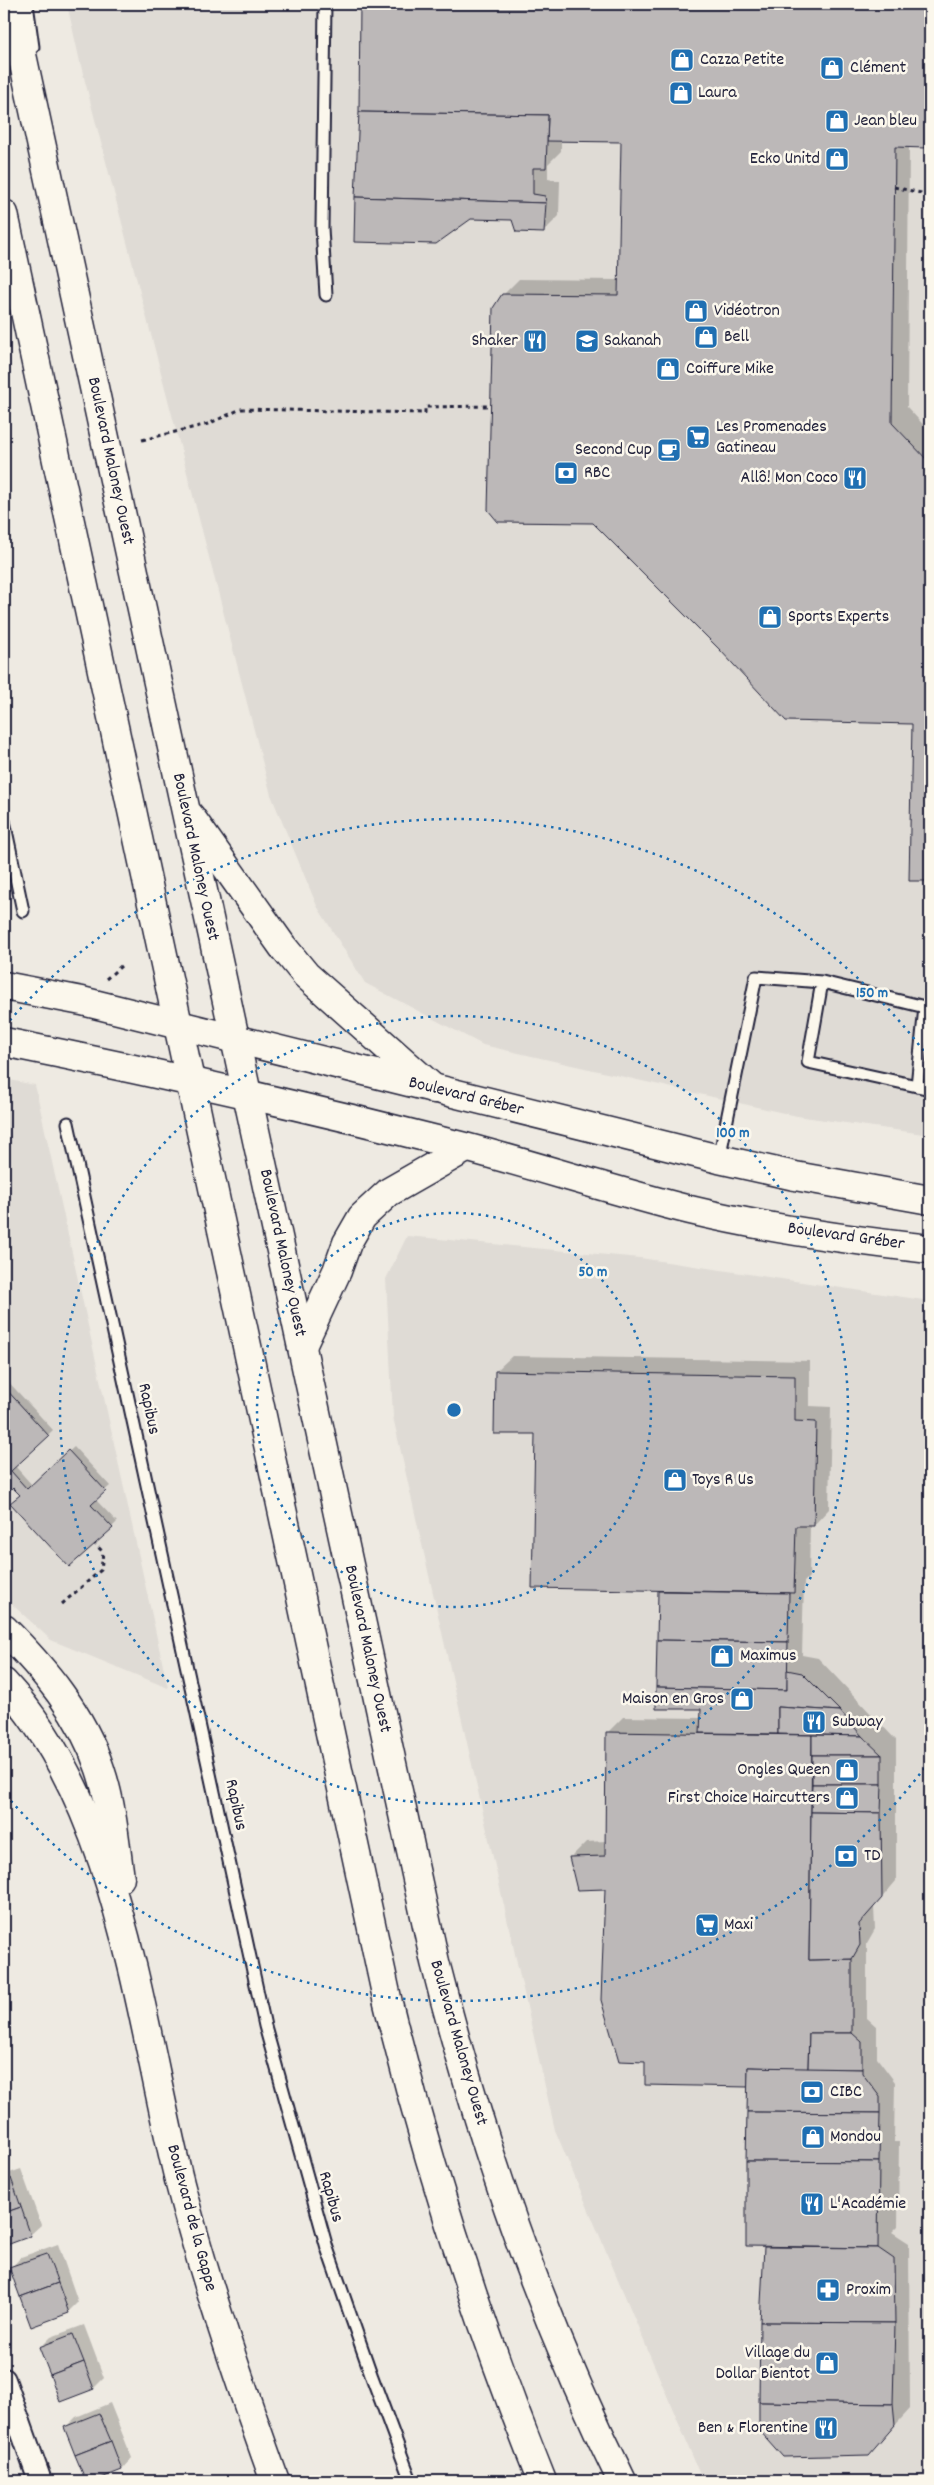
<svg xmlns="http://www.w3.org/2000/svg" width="934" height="2485" font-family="Dekko,sans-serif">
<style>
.built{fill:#dfdbd5}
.shadow{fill:#0003}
.building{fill:#bcb8b8;stroke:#22223b}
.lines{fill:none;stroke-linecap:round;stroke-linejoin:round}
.lane-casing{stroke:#22223b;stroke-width:15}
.street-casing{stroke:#22223b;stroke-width:26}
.secondary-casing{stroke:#22223b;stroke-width:31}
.primary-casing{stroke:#22223b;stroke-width:31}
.path{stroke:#22223b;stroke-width:3;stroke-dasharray:4 4;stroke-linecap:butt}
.lane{stroke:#fbf7ec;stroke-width:11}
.street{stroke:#fbf7ec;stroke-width:22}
.secondary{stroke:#fbf7ec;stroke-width:28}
.primary{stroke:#fbf7ec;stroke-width:28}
.ring{fill:none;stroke:#1f6fb2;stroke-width:2.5;stroke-dasharray:2.5 5}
.labels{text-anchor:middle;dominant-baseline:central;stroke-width:5;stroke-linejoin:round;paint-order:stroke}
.poi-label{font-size:18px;fill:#22223b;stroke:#fbf7ec;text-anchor:start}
.street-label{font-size:18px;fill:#22223b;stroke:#fbf7ec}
.centre{fill:#1f6fb2;stroke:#fbf7ec;stroke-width:2.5}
.ring-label{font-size:15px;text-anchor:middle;font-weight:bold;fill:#1f6fb2;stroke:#fbf7ec;stroke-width:5;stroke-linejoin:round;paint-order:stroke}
</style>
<rect width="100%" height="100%" fill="#eeeae2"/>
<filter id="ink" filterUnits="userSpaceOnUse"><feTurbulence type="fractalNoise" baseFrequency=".02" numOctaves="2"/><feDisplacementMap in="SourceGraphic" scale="10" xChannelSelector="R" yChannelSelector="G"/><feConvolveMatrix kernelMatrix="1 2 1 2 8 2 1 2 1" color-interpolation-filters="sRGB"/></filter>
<g filter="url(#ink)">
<g class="built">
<path d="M67 4H930V1135L797 1116 483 1045 365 983 317 906 271 795 80 62Z"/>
<path d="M4 1079 35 1085 168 1688 51 1640 4 1597Z"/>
<path d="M407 1236 640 1258 930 1301V2481H703L555 2130 393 1417 386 1279Z"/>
</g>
<g class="shadow">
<path d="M361 4H930V141L924 147H909L907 407 930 432V880H910L914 723 503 295 519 279 619 280 622 141 561 140V151L548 164V179L560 181 559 216 544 231 513 219 360 112Z"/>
<path d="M512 1356 810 1361V1406L831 1407 829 1509 814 1525H810L809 1577 804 1582 802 1655 818 1658 896 1740V1881L874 1907 875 1929 867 1943V2018L877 2027V2058L895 2082 894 2142H899L898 2226 892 2232 909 2243 910 2409 869 2454 765 2247 767 2245 750 2086 647 2061 606 1887 578 1889 571 1857 586 1842 606 1841 608 1732 623 1717 702 1718V1708H657L659 1590 536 1433 496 1371Z"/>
<path d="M4 1377 53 1430 15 1466 32 1485 74 1447 110 1486 95 1499 117 1522 112 1527 21 1495 13 1487 4 1495Z"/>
<path d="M4 2101 11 2137 4 2145Z"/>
<path d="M21 2169 41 2225 30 2235 4 2244V2175Z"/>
<path d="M58 2244 78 2302 68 2312 11 2268 21 2257Z"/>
<path d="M84 2325 104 2378 94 2388 41 2347 51 2337Z"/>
<path d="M110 2403 132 2458 122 2469 87 2481 66 2427 76 2417Z"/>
</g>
<g class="building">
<path d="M360 4H930V98H925V148L895 147 892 419V423L930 463V881H909L912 724 786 721 720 650 593 523 498 522 488 510 493 308 502 294 618 295 621 142 547 141 548 115 359 112Z"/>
<path d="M359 112 548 115 546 168H533V194L545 196 546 203 355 197Z"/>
<path d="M355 197 546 203 544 233 516 232 512 220 471 219 436 244 354 242Z"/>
<path d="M495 1371 795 1376V1421L816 1422 814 1526H796L794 1593 532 1588 535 1434H494Z"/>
<path d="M4 1387 49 1436 11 1471 27 1489 68 1450 106 1491 91 1505 113 1528 69 1567 10 1503 20 1495 13 1488 4 1497Z"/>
<path d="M658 1591 789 1593 788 1642 657 1640Z"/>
<path d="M657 1640 788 1642 787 1690 656 1687Z"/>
<path d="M787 1670 802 1673 840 1711 778 1707V1734L700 1733 701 1709H656V1687L787 1690Z"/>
<path d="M778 1707 840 1711 862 1736 778 1734Z"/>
<path d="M606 1732 812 1735 809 1960 852 1959V2033H809L808 2069 748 2067V2087L645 2085V2062L619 2061 601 2000 605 1889 577 1890 569 1857 605 1856Z"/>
<path d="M812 1735 862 1736 882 1755H812Z"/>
<rect x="812" y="1755" width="70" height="29"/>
<path d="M812 1784H882L881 1813 811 1812Z"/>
<path d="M811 1812 881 1813 882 1898 859 1924 860 1945 852 1959 809 1960Z"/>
<path d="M809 2033H852L862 2042V2069H808Z"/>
<path d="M748 2067 862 2069V2073L880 2097V2113L747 2112Z"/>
<path d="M747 2112 880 2113 879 2162 746 2161Z"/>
<path d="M746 2161 879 2162 878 2248 746 2246Z"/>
<path d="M11 2178 21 2207 4 2213V2181Z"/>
<path d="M21 2207 31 2236 4 2246V2213Z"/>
<path d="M764 2247 878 2248 894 2259 895 2323 760 2322Z"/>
<path d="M47 2254 58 2283 20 2297 9 2267Z"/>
<path d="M58 2283 69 2313 31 2327 20 2297Z"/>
<path d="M760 2322 895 2323 893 2404 759 2402Z"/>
<path d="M73 2334 84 2362 50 2375 39 2347Z"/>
<path d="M84 2362 94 2389 60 2402 50 2375Z"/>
<path d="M759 2402 893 2404 895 2425 869 2455 783 2457 759 2430Z"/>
<path d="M99 2413 111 2441 75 2455 64 2427Z"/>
<path d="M111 2441 122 2470 94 2481H86L75 2455Z"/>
</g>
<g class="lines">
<g class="lane-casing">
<g id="lane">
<path d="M27 4 33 47"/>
<path d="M325 4 322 228 326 295"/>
<path d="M4 821 23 911"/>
<path d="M917 1086 930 1089"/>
<path d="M68 1123 265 2026 327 2248 372 2377 411 2481"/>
<path d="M719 1159 756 977 822 982 925 1007 917 1086 808 1062 822 982"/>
</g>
</g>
<g class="street-casing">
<path id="street" d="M4 2380 40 2481"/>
</g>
<g class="secondary-casing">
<g id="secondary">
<path d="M4 986 82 1001 719 1159 795 1176 930 1200"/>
<path d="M4 1042C158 1073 312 1108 465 1147 540 1167 614 1191 690 1210 769 1229 850 1240 930 1249"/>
<path d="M4 1629C44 1669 82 1714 100 1769 112 1804 115 1842 120 1878"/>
<path d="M4 1683C120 1807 140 2024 180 2184 206 2285 240 2384 275 2481"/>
</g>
</g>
<g class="primary-casing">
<g id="primary">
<path d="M11 4 435 1962C480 2140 540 2316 622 2481"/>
<path d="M4 214 388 2003C428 2166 479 2325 542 2481"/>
<path d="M190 816 283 947 306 975 434 1089"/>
<path d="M302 1346 337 1271 347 1243 362 1217 389 1192 466 1148"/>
</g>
</g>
<g class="path">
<path d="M894 187 930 195"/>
<path d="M142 440 208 424 241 409 425 413V407L491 406"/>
<path d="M106 979 121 966"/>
<path d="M62 1604 101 1570 103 1552 95 1544"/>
</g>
<use href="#lane" class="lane"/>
<use href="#street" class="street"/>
<use href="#secondary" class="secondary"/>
<use href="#primary" class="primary"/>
</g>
</g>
<g class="ring">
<circle cx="454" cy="1410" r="197"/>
<circle cx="454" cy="1410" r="394"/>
<path d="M929 1762A591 591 0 0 1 5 1794M5 1026A591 591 0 0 1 929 1058"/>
</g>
<defs>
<g id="shop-square" transform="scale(1.25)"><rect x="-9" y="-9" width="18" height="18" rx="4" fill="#1f6fb2" stroke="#fbf7ec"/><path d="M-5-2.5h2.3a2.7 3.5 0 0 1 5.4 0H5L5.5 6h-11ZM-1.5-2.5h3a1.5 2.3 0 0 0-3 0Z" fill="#fff"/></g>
<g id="restaurant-square" transform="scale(1.25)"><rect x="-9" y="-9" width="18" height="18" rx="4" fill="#1f6fb2" stroke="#fbf7ec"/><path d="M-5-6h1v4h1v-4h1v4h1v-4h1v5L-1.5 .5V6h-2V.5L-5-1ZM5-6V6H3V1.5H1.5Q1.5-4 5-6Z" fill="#fff"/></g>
<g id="school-square" transform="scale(1.25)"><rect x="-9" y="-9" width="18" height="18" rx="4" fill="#1f6fb2" stroke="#fbf7ec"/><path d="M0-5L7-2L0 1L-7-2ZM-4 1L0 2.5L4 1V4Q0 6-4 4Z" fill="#fff"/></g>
<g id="supermarket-square" transform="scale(1.25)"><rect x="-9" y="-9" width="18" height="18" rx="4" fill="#1f6fb2" stroke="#fbf7ec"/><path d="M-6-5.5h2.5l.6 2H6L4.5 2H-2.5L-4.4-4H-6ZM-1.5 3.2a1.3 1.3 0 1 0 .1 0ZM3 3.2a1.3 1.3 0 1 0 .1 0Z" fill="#fff"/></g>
<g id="cafe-square" transform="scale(1.25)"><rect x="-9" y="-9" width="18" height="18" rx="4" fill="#1f6fb2" stroke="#fbf7ec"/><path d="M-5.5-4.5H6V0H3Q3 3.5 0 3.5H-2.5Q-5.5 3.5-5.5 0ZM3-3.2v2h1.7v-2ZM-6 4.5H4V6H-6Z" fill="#fff"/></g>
<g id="bank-square" transform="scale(1.25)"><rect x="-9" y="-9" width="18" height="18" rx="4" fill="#1f6fb2" stroke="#fbf7ec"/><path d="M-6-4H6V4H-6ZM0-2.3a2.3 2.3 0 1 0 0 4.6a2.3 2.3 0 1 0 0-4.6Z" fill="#fff"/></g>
<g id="pharmacy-square" transform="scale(1.25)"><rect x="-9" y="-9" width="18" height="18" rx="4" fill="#1f6fb2" stroke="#fbf7ec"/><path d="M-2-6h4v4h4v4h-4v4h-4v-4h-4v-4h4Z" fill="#fff"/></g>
</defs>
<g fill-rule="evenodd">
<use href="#shop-square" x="682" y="60"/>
<use href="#shop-square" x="832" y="68"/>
<use href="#shop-square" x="681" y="93"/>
<use href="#shop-square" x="837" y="121"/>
<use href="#shop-square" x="837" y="159"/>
<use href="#shop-square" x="696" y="311"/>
<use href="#shop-square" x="706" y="337"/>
<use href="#restaurant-square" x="535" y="341"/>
<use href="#school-square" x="587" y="341"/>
<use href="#shop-square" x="668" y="369"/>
<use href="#supermarket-square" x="698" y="437"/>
<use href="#cafe-square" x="669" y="450"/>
<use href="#bank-square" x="566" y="473"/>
<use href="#restaurant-square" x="855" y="478"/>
<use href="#shop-square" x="770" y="617"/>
<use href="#shop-square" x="675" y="1480"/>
<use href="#shop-square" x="722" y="1656"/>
<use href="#shop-square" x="742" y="1699"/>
<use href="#restaurant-square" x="814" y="1722"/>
<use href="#shop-square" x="847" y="1770"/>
<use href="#shop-square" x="847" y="1798"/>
<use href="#bank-square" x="846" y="1856"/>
<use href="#supermarket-square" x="707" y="1925"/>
<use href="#bank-square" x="812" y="2092"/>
<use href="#shop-square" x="813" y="2137"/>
<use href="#restaurant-square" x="812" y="2204"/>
<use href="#pharmacy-square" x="828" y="2290"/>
<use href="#shop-square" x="827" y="2363"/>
<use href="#restaurant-square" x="826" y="2428"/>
</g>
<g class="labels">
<g class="poi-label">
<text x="700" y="60">Cazza Petite</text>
<text x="850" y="68">Clément</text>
<text x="698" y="93">Laura</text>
<text x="854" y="121">Jean bleu</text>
<text x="820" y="159" text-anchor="end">Ecko Unitd</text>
<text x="714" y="311">Vidéotron</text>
<text x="724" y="337">Bell</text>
<text x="518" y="341" text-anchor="end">Shaker</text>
<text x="604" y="341">Sakanah</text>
<text x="686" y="369">Coiffure Mike</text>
<text x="716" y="427">Les Promenades<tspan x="716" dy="21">Gatineau</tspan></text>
<text x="652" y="450" text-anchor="end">Second Cup</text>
<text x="584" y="473">RBC</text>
<text x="838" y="478" text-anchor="end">Allô! Mon Coco</text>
<text x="788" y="617">Sports Experts</text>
<text x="692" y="1480">Toys R Us</text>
<text x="740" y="1656">Maximus</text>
<text x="724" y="1699" text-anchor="end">Maison en Gros</text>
<text x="832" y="1722">Subway</text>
<text x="830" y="1770" text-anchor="end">Ongles Queen</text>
<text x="830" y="1798" text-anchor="end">First Choice Haircutters</text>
<text x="864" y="1856">TD</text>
<text x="724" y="1925">Maxi</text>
<text x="830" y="2092">CIBC</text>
<text x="830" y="2137">Mondou</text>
<text x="830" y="2204">L'Académie</text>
<text x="846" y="2290">Proxim</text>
<text x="810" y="2353" text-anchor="end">Village du<tspan x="810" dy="21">Dollar Bientot</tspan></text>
<text x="808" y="2428" text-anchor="end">Ben &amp; Florentine</text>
</g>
<g class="street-label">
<text transform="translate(110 461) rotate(78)">Boulevard Maloney Ouest</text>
<text transform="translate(195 857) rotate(78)">Boulevard Maloney Ouest</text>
<text transform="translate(466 1097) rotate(14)">Boulevard Gréber</text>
<text transform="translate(846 1237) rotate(8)">Boulevard Gréber</text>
<text transform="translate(282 1253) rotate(78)">Boulevard Maloney Ouest</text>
<text transform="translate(148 1409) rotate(78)">Rapibus</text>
<text transform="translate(367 1649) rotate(78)">Boulevard Maloney Ouest</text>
<text transform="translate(235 1805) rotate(78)">Rapibus</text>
<text transform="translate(458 2043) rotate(74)">Boulevard Maloney Ouest</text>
<text transform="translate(330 2197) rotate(74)">Rapibus</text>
<text transform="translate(191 2218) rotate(75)">Boulevard de la Gappe</text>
</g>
</g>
<circle cx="454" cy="1410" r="8" class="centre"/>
<g class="ring-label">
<text x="872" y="997">150 m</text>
<text x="733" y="1137">100 m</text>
<text x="593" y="1276">50 m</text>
</g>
<rect width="934" height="2485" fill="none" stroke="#fbf7ec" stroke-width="20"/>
<rect x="10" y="10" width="914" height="2465" fill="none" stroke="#22223b" stroke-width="2" filter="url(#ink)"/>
</svg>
